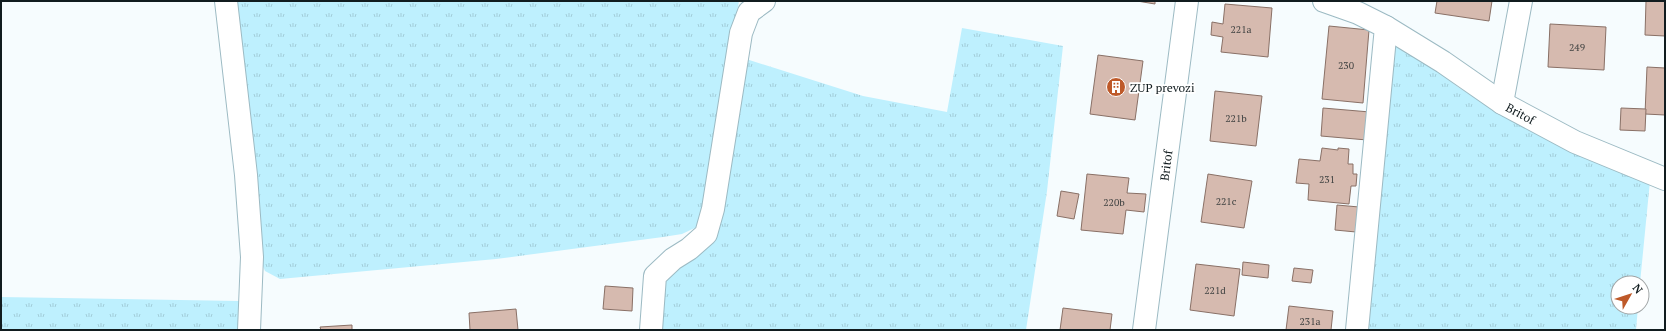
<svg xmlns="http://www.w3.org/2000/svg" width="1666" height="331" font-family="'PT Serif',serif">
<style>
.grass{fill:url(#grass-tufts)}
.building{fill:#d6baaf;stroke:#897066}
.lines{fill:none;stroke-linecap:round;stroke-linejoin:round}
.minor-casing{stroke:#9cbac3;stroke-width:24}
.minor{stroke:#fff;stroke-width:22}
.labels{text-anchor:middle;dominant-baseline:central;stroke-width:3.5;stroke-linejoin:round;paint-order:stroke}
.number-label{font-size:10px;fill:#424443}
.poi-label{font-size:12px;fill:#111c1f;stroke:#fff;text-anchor:start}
.street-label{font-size:12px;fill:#111c1f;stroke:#fff}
</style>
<defs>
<pattern id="grass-tufts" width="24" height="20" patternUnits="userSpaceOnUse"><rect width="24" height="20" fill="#bef0fe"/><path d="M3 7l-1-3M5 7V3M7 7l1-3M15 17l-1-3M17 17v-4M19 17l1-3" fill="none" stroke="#a2cdd9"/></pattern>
</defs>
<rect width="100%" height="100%" fill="#f6fcfe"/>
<g class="grass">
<path d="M234 1H739L701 225 682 234 663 237 496 259 280 279 265 271 260 259Z"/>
<path d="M962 28 1063 46 1047 191 1026 330H659L663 280 703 247 743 58 863 96 947 112Z"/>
<path d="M1397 45 1410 50 1458 87 1499 113 1650 181 1640 283H1618V307H1638L1636 330H1363L1392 49Z"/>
<path d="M1 297 240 301V330H1Z"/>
</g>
<g class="building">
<path d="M1137 1H1155V4Z"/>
<path d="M1437 1H1492L1489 21 1435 13Z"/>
<path d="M1646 1H1665V36L1645 35Z"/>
<path d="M1225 4 1272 8 1268 57 1221 52 1223 37 1211 35 1212 22 1223 24Z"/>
<path d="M1550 24 1606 27 1604 70 1548 67Z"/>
<path d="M1329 26 1369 30 1363 103 1322 99Z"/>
<path d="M1098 55 1143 61 1135 120 1090 114Z"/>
<path d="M1647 67 1665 68V115L1645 114Z"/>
<path d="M1215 91 1262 96 1256 146 1210 141Z"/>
<path d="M1323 108 1370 112 1367 140 1321 136Z"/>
<path d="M1621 108 1646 109 1645 131 1620 130Z"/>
<path d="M1322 148 1338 150V148L1349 149 1348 164H1353V174H1357L1356 186H1351L1349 204 1308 200 1309 184 1296 183 1299 159 1320 161Z"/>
<path d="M1087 174 1129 178 1127 193 1146 194 1144 212 1126 210 1123 234 1081 230Z"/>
<path d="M1208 174 1252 181 1244 228 1201 222Z"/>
<path d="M1061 191 1079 194 1074 219 1057 216Z"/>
<path d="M1337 205 1359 207 1356 232 1335 230Z"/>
<path d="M1243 262 1269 265 1268 278 1242 275Z"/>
<path d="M1196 264 1240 269 1234 316 1190 310Z"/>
<path d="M1294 268 1313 270 1311 283 1292 281Z"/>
<path d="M605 286 633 288 632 311 603 309Z"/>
<path d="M1289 306 1333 311 1331 330H1286Z"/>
<path d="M1063 308 1112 314 1110 330H1060Z"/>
<path d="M516 309 518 330H470L469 313Z"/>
<path d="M352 325V330H321L320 327Z"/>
</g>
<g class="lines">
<g class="minor-casing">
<g id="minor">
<path d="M226 1 246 175 252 257 249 330"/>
<path d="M1324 1 1358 13 1386 27 1357 330"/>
<path id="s1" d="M1386 27 1443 62 1502 103 1575 142 1665 179"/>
<path d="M1502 103 1521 1"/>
<path d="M651 330 655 276 673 259 689 249 706 234 713 209 741 33 749 12 764 1"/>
<path id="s2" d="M1144 330 1187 1"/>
</g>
</g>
<use href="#minor" class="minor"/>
</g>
<defs>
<g id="building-disc" transform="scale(1)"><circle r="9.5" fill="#be5929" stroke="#fff"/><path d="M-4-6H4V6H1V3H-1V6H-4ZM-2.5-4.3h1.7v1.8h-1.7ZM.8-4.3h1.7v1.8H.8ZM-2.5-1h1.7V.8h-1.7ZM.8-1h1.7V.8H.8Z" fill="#fff"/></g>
</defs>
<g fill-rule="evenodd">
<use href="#building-disc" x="1116" y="87"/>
</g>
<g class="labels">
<g class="number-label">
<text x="1241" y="29">221a</text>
<text x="1577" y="47">249</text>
<text x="1346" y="65">230</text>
<text x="1236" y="118">221b</text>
<text x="1327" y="179">231</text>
<text x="1226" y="201">221c</text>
<text x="1114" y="202">220b</text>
<text x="1215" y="290">221d</text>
<text x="1310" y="321">231a</text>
</g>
<g class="poi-label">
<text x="1130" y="87">ZUP prevozi</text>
</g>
<g class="street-label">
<text stroke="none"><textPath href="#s1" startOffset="160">Britof</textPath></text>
<text stroke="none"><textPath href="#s2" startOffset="166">Britof</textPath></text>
</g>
</g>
<rect width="1666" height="331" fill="none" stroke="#111c1f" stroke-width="4"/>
<g transform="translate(1630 295) rotate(51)"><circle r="19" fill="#ffffff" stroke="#a0a4a5"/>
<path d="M0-3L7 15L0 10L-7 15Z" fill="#be5929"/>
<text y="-6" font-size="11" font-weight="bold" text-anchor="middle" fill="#111c1f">N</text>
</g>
</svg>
